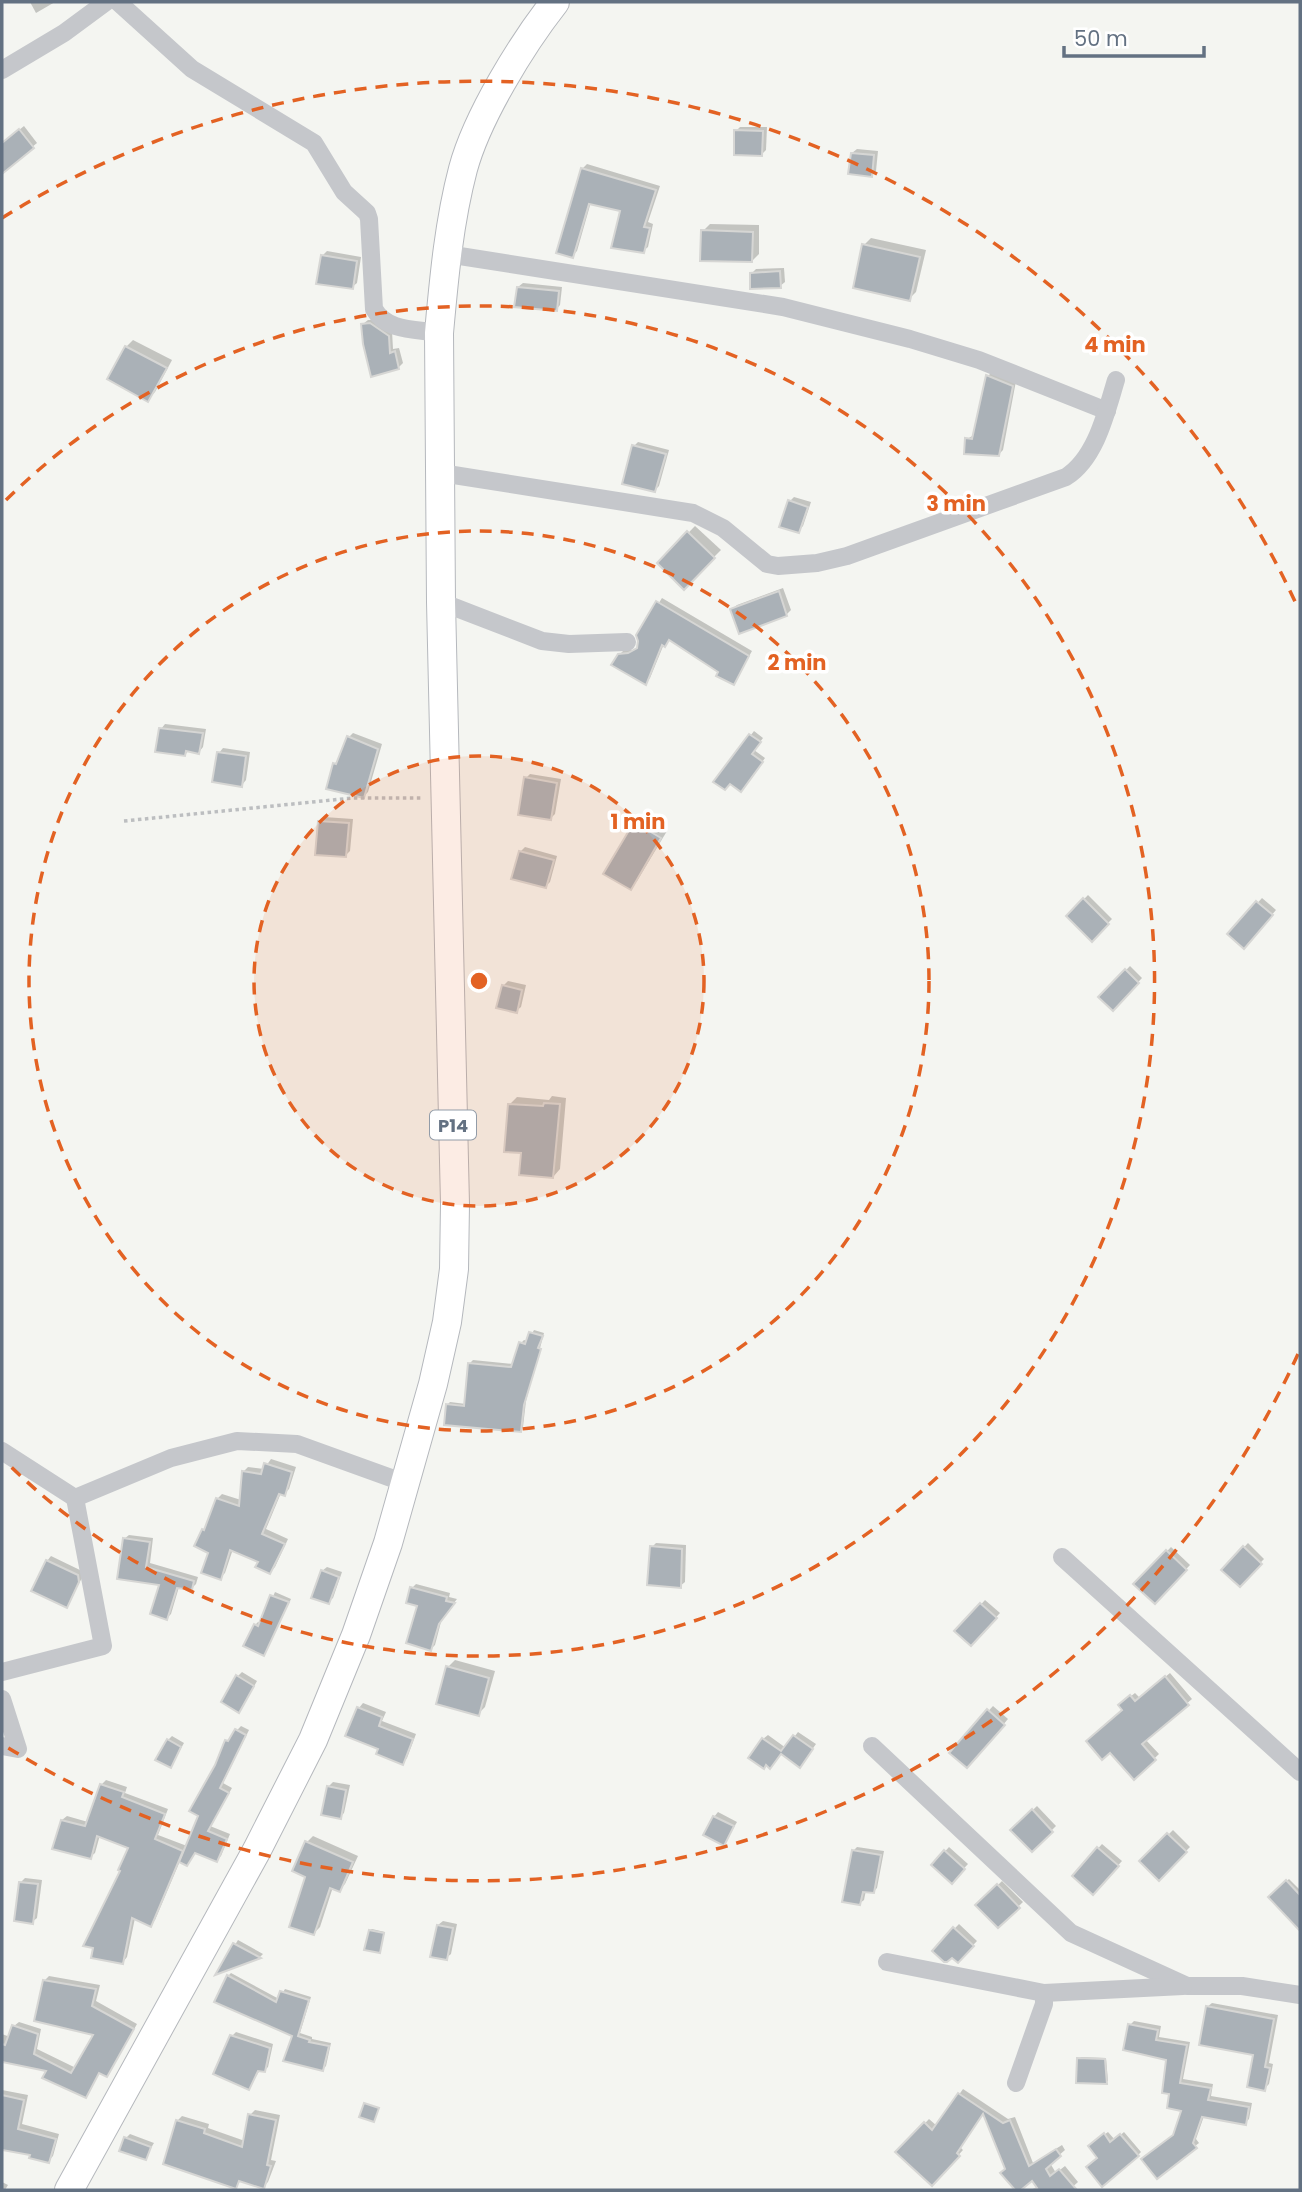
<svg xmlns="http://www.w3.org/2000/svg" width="1302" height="2192" font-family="Poppins,sans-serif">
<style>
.shadow{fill:#0003}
.building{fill:#aab1b7;stroke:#d6d6d4;stroke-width:2}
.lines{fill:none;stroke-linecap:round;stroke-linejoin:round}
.primary-casing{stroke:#b5b8bd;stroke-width:30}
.path{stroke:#bcbec0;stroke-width:3.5;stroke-dasharray:3.5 3.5;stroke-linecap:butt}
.minor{stroke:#c5c7cb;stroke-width:18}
.primary{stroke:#fff;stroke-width:28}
.ring{fill:none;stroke:#e36223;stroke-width:3.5;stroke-dasharray:12 9}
.labels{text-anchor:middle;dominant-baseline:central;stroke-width:7;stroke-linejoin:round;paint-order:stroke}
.shield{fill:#fff;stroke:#929ca8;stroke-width:2}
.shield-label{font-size:18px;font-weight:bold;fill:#637182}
.centre{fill:#e36223;stroke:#fff;stroke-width:3.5}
.ring-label{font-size:21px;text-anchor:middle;font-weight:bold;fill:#e36223;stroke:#fff;stroke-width:7;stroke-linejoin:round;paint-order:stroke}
</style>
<rect width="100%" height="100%" fill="#f4f5f1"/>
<g class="shadow">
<path d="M30 2H55L36 13Z"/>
<path d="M24 126 37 143 4 170 2 166V144Z"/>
<path d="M740 127H767L766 150 762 154 736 131Z"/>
<path d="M857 149 878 151 876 171 871 175 852 153Z"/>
<path d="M587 164 660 186 648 222 653 224 648 247 643 251 622 210 591 202 577 251 572 256 582 169Z"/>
<path d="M710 224 759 225V254L752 261 703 231Z"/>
<path d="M871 238 926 250 916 292 909 299 864 245Z"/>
<path d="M327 251 361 257 357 283 352 287 322 256Z"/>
<path d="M784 268 785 282 780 286 751 274 756 269Z"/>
<path d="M523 283 562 287 560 305 556 310 518 287Z"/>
<path d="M368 320H375L392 331 393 349 399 348 403 363 399 367 363 324Z"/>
<path d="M133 340 172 360 155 392 148 399 109 379 126 347Z"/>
<path d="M992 372 1016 381 1003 450 998 455 967 439 974 435 988 376Z"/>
<path d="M638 442 669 450 659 486 655 490 634 446Z"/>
<path d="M794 497 811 502 803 526 798 531 790 501Z"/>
<path d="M695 526 721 550 684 587 659 563Z"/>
<path d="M783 588 791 610 786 615 732 609 737 605Z"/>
<path d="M662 598 752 651 734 683 670 639 664 644 650 678 646 683 619 655 624 650H634L639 647 638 636Z"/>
<path d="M165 724 206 729 203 747 199 752 189 750 185 755 161 729Z"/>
<path d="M754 731 763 738 754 750 765 758 745 786 730 782 716 781Z"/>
<path d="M353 733 382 744 368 792 364 796 334 764 340 759 349 737Z"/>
<path d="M223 748 250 752 246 780 242 785 219 753Z"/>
<path d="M530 774 561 779 555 814 551 818 526 778Z"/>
<path d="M642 816 667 831 637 881 630 888 635 823Z"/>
<path d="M324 817 353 819 350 851 346 855 320 821Z"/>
<path d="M525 847 557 856 550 882 545 887 520 852Z"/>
<path d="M1088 895 1112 919 1092 939 1068 916Z"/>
<path d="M1262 898 1276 910 1249 942 1230 934Z"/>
<path d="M1130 966 1142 978 1113 1009 1100 997Z"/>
<path d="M508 981 526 985 521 1007 516 1011 503 986Z"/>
<path d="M552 1096 566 1098 560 1169 553 1177 523 1151 510 1104 517 1097 549 1100Z"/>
<path d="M534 1330 544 1333 526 1401 523 1427 520 1430 447 1405 450 1402 466 1404 470 1363 473 1360 513 1364 521 1343 524 1340 528 1341Z"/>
<path d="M271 1459 296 1467 289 1489 284 1494 281 1493 266 1529 288 1539 275 1567 270 1572 260 1561 233 1549 225 1573 220 1578 210 1552 196 1545 208 1525 217 1499 222 1494 241 1500 243 1472 248 1467 264 1469Z"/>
<path d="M129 1535 153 1538 150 1563 198 1577 196 1584 192 1588 179 1587 171 1614 167 1618 161 1584 119 1577 124 1539Z"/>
<path d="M656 1543 686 1545 685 1582 680 1586 652 1547Z"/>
<path d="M1248 1543 1264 1559 1239 1585 1223 1570Z"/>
<path d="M1171 1547 1190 1565 1155 1602 1136 1584Z"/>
<path d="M51 1556 82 1571 83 1576 67 1606 47 1561Z"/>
<path d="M327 1567 342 1572 333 1598 328 1602 322 1571Z"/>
<path d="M416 1584 450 1593 449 1597 457 1599 442 1618 435 1645 431 1649 412 1588Z"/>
<path d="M275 1592 291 1599 264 1654 255 1625 258 1622 261 1623Z"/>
<path d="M985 1600 1000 1613 971 1644 957 1631Z"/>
<path d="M455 1660 495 1671 485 1707 478 1714 448 1667Z"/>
<path d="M242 1672 257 1681 243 1706 238 1676Z"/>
<path d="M1170 1673 1192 1699 1145 1739 1159 1754 1135 1777 1110 1750 1125 1710V1701L1135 1693 1140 1698Z"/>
<path d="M363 1703 386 1712 382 1721 416 1734 407 1758 403 1763 380 1748 347 1735 359 1708Z"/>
<path d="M993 1706 1008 1719 971 1762 951 1752Z"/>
<path d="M241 1726 249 1730 223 1783 232 1788 210 1826 230 1834 221 1856 217 1860 196 1852 187 1864 180 1861 155 1920 151 1924 135 1918 127 1957 123 1962V1869L131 1847 100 1835 95 1853 90 1857 62 1820 67 1816 88 1822 101 1785 106 1780 127 1787 125 1793 168 1809 158 1835 187 1846 227 1741Z"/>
<path d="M798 1732 816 1744 804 1761 781 1753 763 1739 768 1735 786 1748Z"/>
<path d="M172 1736 184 1743 171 1766 168 1740Z"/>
<path d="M333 1782 350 1785 344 1813 340 1817 328 1787Z"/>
<path d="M1037 1806 1056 1826 1032 1850 1012 1830Z"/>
<path d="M718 1812 737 1822 724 1844 714 1817Z"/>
<path d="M1173 1830 1190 1847 1159 1878 1142 1861Z"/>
<path d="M313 1836 358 1856 345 1884 339 1890 333 1887 320 1927 314 1933 308 1876 307 1842Z"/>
<path d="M1102 1844 1122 1861 1093 1893 1074 1876Z"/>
<path d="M857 1847 884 1851 877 1888 873 1892 866 1890 864 1900 860 1903 854 1850Z"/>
<path d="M949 1847 968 1864 952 1881 933 1865Z"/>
<path d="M25 1878 42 1880 37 1918 32 1922 21 1882Z"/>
<path d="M1289 1879 1300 1890V1928L1270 1897Z"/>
<path d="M1002 1881 1023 1902 998 1926 978 1905Z"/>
<path d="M443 1921 457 1924 451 1954 446 1958 438 1925Z"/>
<path d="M959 1924 977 1941 958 1961 952 1955 934 1950Z"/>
<path d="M372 1929 385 1932 379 1951 370 1930Z"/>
<path d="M238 1940 263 1954 260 1957 219 1971Z"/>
<path d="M231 1973 279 1999 285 1989 311 1997 300 2033 312 2037V2039L331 2043 326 2066 323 2069 294 2035 228 1976Z"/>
<path d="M49 1976 100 1985 96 2001 137 2024 111 2070 106 2075 100 2071 85 2096 48 2069 2 2061V2034L10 2037 14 2026 19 2022 41 2029 37 2049 76 2068 96 2034 44 1981Z"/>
<path d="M1212 2003 1278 2015 1269 2063 1273 2064 1269 2084 1264 2089 1255 2053 1207 2007Z"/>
<path d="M1134 2021 1161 2026 1159 2037 1190 2042 1183 2079 1213 2084 1211 2096 1252 2103 1249 2119 1245 2123 1204 2116 1196 2139 1199 2143 1195 2146 1175 2134 1183 2109 1171 2093 1168 2058 1130 2025Z"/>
<path d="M236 2032 273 2044 268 2067 264 2071 260 2070 249 2088 232 2036Z"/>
<path d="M1081 2057 1106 2058 1108 2081 1106 2082 1079 2059Z"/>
<path d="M963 2089 1008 2119 1015 2117 1033 2163 1062 2145 1065 2150 1050 2163 1056 2173 1065 2166 1078 2182 1069 2190H1040L1033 2178 1017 2190 1003 2173 1007 2169 984 2112 960 2147 963 2150 932 2184 898 2152 929 2119 937 2126Z"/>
<path d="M2 2090 28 2095 22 2124 59 2134 53 2156 48 2161 32 2154 2 2148Z"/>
<path d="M255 2110 280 2115 271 2160 276 2161 268 2182 263 2187 241 2180 235 2187 177 2121 182 2116 209 2124 208 2128 245 2141 250 2115Z"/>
<path d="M1108 2132 1115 2140 1124 2132 1141 2152 1138 2155 1099 2158 1093 2143Z"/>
<path d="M130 2134 154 2143 145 2158 126 2138Z"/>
<path d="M2 2182 8 2185 5 2190H2Z"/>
</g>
<g class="building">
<path d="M19 129 34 148 2 174V143Z"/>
<path d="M734 130 763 131 762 156 734 155Z"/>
<path d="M851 153 874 155 872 177 848 174Z"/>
<path d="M581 168 656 190 644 227 650 228 644 253 611 248 620 211 589 204 573 258 556 253Z"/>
<path d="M701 230 753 232 752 262 700 261Z"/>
<path d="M862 244 920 257 910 301 853 288Z"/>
<path d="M321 255 357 261 353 289 316 284Z"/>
<path d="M780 271 781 288 750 289V273Z"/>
<path d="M517 287 559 291 557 311 514 307Z"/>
<path d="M370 323 389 336 390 353 395 351 399 369 371 377 363 344 361 324Z"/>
<path d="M125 346 167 368 148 402 107 379Z"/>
<path d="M986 375 1013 386 999 456 964 454 965 438 972 439Z"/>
<path d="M632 445 666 454 655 492 622 484Z"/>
<path d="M788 500 808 507 799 533 779 527Z"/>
<path d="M687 531 715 558 684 590 657 563Z"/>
<path d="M779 591 787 616 739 634 730 609Z"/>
<path d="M656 601 749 656 734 685 716 676 718 672 669 640 665 647 662 645 646 685 611 665 618 654 628 653 637 648 638 641 636 635Z"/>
<path d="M159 728 203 733 199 754 186 751 185 756 155 752Z"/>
<path d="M749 734 761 742 752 754 763 762 741 792 730 784 725 790 713 782Z"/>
<path d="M347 736 378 749 364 798 326 789 333 763 336 764Z"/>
<path d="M217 752 246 756 242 787 212 782Z"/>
<path d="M524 777 557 783 551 820 518 815Z"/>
<path d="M318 821 349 823 346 857 315 855Z"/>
<path d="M634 822 661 838 631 890 603 874Z"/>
<path d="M519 851 554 860 546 888 511 879Z"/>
<path d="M1083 898 1109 924 1092 942 1066 916Z"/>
<path d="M1256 901 1273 915 1244 949 1227 934Z"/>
<path d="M1125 969 1139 983 1113 1011 1098 997Z"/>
<path d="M502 985 522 990 517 1013 496 1008Z"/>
<path d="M544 1103 560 1104 553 1178 519 1175 521 1153 504 1152 508 1104 543 1106Z"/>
<path d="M529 1332 543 1336 538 1348 541 1349 524 1405 521 1432 444 1425 446 1404 464 1406 468 1363 511 1367 519 1342 525 1344Z"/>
<path d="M264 1463 292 1472 285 1496 279 1494 262 1534 285 1544 270 1574 255 1567 258 1562 230 1550 221 1580 201 1573 208 1553 194 1546 202 1529 204 1530 216 1498 239 1506 242 1471 261 1474Z"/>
<path d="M123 1538 150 1542 146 1567 194 1581 192 1590 177 1588 167 1620 150 1614 159 1585 117 1579Z"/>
<path d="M650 1546 682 1549 681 1588 647 1585Z"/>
<path d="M1243 1546 1262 1564 1240 1587 1221 1570Z"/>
<path d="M1166 1550 1187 1570 1155 1604 1133 1584Z"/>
<path d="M46 1560 78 1575 79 1582 67 1608 31 1591Z"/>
<path d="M321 1570 339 1577 329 1604 311 1598Z"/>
<path d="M410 1587 447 1597 446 1601 455 1603 439 1624 431 1651 406 1643 417 1606 406 1603Z"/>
<path d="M270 1595 289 1602 264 1656 243 1646 254 1624 258 1626Z"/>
<path d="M980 1603 997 1618 971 1646 954 1631Z"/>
<path d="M446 1666 489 1678 479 1716 436 1704Z"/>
<path d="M236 1675 254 1686 239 1713 221 1702Z"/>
<path d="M1165 1676 1189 1705 1142 1744 1156 1760 1134 1780 1110 1753 1102 1760 1086 1741 1122 1710 1118 1705 1130 1695 1135 1701Z"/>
<path d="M357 1707 382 1717 379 1726 413 1739 403 1765 376 1754 378 1749 345 1736Z"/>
<path d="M987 1709 1005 1725 967 1768 949 1753Z"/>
<path d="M235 1729 246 1735 220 1788 229 1793 208 1831 227 1839 217 1862 195 1853 187 1866 179 1862 198 1816 189 1811 215 1765 225 1740 228 1741Z"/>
<path d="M793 1735 813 1749 800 1768 781 1754 770 1769 766 1765 764 1769 748 1758 762 1738 781 1751Z"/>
<path d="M167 1739 181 1747 171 1768 155 1760Z"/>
<path d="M100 1784 124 1792 122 1797 165 1814 155 1839 183 1851 151 1927 132 1918 123 1964 91 1958 93 1948 83 1946 120 1871 118 1870 128 1848 97 1836 91 1859 52 1849 61 1820 85 1826Z"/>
<path d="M327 1786 346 1790 341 1819 321 1815Z"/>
<path d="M1032 1809 1053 1832 1032 1852 1010 1830Z"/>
<path d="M713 1816 734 1826 724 1846 703 1835Z"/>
<path d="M1167 1833 1187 1852 1159 1881 1139 1861Z"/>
<path d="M305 1841 353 1862 340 1892 330 1888 314 1935 289 1927 305 1877 292 1871Z"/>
<path d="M1097 1847 1119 1866 1093 1895 1072 1876Z"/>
<path d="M852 1850 881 1855 874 1893 863 1892 860 1905 842 1902Z"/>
<path d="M944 1850 965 1869 952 1884 931 1865Z"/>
<path d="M1286 1880 1300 1895V1931L1268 1897Z"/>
<path d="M19 1882 38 1884 33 1924 14 1921Z"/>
<path d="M997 1884 1020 1908 998 1928 975 1905Z"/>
<path d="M437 1925 453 1928 447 1960 430 1957Z"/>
<path d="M953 1927 974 1946 958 1963 952 1958 947 1962H944L932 1951Z"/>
<path d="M369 1930 384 1933 380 1953 364 1950Z"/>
<path d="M233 1943 261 1958 215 1975Z"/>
<path d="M227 1975 276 2002 280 1991 309 2000 298 2036 310 2040 309 2042 329 2046 323 2071 283 2061 292 2036 214 2002Z"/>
<path d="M43 1980 96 1989 92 2006 134 2029 107 2077 99 2073 86 2098 42 2078 46 2071 2 2062V2044L5 2045 12 2025 38 2034 34 2054 71 2073 93 2035 34 2021Z"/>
<path d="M1206 2006 1274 2019 1265 2067 1270 2068 1265 2091 1247 2087 1253 2055 1199 2045Z"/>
<path d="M1128 2024 1158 2030 1156 2040 1187 2045 1180 2083 1211 2088 1208 2100 1249 2107 1246 2125 1202 2117 1193 2143 1197 2148 1157 2179 1141 2159 1173 2135 1181 2111 1167 2108 1169 2094 1162 2093 1166 2060 1123 2050Z"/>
<path d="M230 2035 270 2048 265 2072 258 2071 249 2090 213 2074Z"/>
<path d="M1077 2058 1105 2059 1107 2084 1076 2083Z"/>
<path d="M958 2093 1003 2123 1010 2120 1029 2166 1056 2149 1061 2156 1046 2169 1050 2176 1059 2169 1077 2190H1033L1037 2188 1032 2181 1021 2190H1015L1000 2173 1005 2169 983 2114 957 2153 960 2156 932 2186 895 2152 924 2122 932 2130Z"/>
<path d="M2 2095 24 2100 18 2129 56 2139 49 2163 29 2158 30 2155 2 2150Z"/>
<path d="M364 2103 379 2108 374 2122 359 2117Z"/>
<path d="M248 2114 276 2120 267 2165 271 2166 264 2189 239 2181 236 2189 163 2164 176 2120 205 2129 204 2133 242 2147Z"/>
<path d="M1104 2133 1110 2142 1120 2134 1139 2156 1102 2187 1086 2167 1097 2158 1088 2146Z"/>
<path d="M124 2137 151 2147 146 2160 119 2151Z"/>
</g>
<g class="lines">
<g class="primary-casing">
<path id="primary" d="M69 2190 257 1850 313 1740 356 1635 388 1543 433 1384 447 1322 454 1269 455 1204 441 602 439 333C444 278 449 222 463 169 477 117 522 44 555 2"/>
</g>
<path class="path" d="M124 821 352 798H423"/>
<g class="minor">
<path d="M118 2 192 69 314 143 344 192 367 213 369 219 374 309C387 332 416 329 439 333"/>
<path d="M2 70 64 33 106 2"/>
<path d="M447 254 783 307 910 339 979 360 1107 411"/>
<path d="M441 473 693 513 723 528 767 564 778 566 817 563 847 556 1066 477C1096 458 1106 413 1116 380"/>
<path d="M441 602 542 641 569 644 627 642"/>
<path d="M2 1451 75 1498"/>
<path d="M1062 1557 1300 1772"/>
<path d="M2 1672 103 1646 75 1498 171 1458 237 1441 297 1444 405 1483"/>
<path d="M2 1699 18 1749 2 1746"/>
<path d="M872 1746 1071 1933 1187 1986H1242L1300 1995"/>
<path d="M887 1962 1044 1993 1183 1986"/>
<path d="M1016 2083 1044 2004V1993"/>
</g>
<use href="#primary" class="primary"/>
</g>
<circle cx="479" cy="981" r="225" fill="#e36223" fill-opacity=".12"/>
<g class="ring">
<circle cx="479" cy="981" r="225"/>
<circle cx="479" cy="981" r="450"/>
<path d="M6 500A675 675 0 1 1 6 1462"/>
<path d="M1298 1354A900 900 0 0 1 2 1744M2 218A900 900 0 0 1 1298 608"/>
</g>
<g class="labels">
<rect class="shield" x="430" y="1110.5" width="46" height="29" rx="5"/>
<g class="shield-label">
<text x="453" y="1125">P14</text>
</g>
</g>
<circle cx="479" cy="981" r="10" class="centre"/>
<g class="ring-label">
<text x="1115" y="352">4 min</text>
<text x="956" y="511">3 min</text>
<text x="797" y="670">2 min</text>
<text x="638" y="829">1 min</text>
</g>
<rect width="1302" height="2192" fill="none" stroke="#637182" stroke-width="7"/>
<path d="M1064 46v10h140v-10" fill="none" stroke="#637182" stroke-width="3.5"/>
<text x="1074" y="46" font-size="21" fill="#637182" stroke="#ffffff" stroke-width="5" paint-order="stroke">50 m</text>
</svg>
